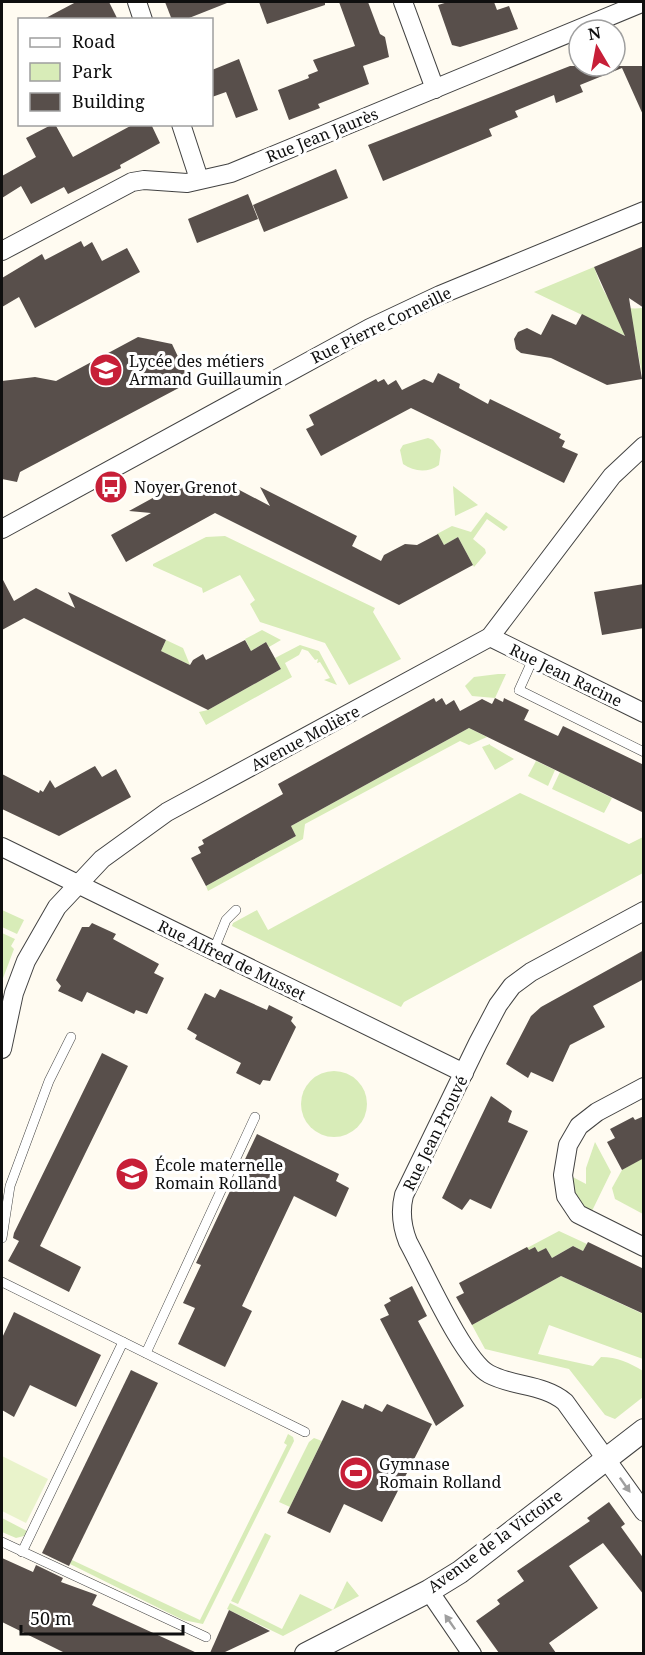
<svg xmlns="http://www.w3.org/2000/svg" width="645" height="1655" font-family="'Noto Serif',serif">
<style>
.green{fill:#d8ecb8}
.pitch{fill:#e9f3cb}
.building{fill:#584f4b}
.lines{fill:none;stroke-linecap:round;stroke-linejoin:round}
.service-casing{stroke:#424242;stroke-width:10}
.minor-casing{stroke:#424242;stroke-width:20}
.tertiary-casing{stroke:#424242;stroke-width:24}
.service{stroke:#fff;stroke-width:9}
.minor{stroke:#fff;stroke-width:18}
.tertiary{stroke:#fff;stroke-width:22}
.oneway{fill:#9f9f9f}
.labels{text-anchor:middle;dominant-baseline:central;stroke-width:6;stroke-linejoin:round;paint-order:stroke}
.street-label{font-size:16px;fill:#0f0f0f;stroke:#fff}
.poi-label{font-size:16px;fill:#0f0f0f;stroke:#fff;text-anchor:start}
</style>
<rect width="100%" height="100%" fill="#fffbf1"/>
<g class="green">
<path d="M594 267C605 296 609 311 643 308V379L635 336 628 337 534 292Z"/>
<path d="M428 438 433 440 441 450 439 465C428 473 414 472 403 464L400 450 403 445Z"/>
<path d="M453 486 478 505 455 516Z"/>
<path d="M486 512 508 527 504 531 487 519 473 539 485 549 486 553 474 567 458 537 444 545 437 534 452 526 471 532Z"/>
<path d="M225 536 375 608 373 612 401 659 349 685 325 643 260 622 250 604 255 600 240 575 203 593 202 588 153 566V564L206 537Z"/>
<path d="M262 630 281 640 269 647 266 642 251 651 245 639Z"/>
<path d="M166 640 183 648 190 665 161 651Z"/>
<path d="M300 645 319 651 337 685 324 680 330 678 320 662 317 663 318 659 315 660 308 651 302 649 299 655 285 663 292 677 206 725 199 712 208 710 281 669 275 658Z"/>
<path d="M498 674H506L495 698 472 696 465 686 474 677Z"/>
<path d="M469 728 487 737 469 745 460 741 305 824 303 839 208 891 206 886 296 836 291 826Z"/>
<path d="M490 744V745L514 759 495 770 482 747Z"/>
<path d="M536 761 555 770 548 786 528 776Z"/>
<path d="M560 772 612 798 604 813 552 789Z"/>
<path d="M520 793 629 844 643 837V873L404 1002 401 1007 232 926 233 923 257 910 268 930Z"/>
<path d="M2 910 24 920 17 934 2 927Z"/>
<path d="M2 933 15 939 11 946 14 949 2 981Z"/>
<circle cx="334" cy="1104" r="33"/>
<path d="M595 1142 611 1172 591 1213 577 1203 569 1175 586 1184V1168Z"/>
<path d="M643 1158V1214L615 1199 612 1188 622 1170Z"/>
<path d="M559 1231 587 1244 583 1251 573 1246 552 1258 546 1248 538 1252 535 1247 529 1250 527 1248Z"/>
<path d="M561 1276 643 1314V1359L549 1325 538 1354 593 1366 601 1357C617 1357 630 1363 643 1371V1397L615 1419 605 1415 569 1369 485 1349 472 1325Z"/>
<path d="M288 1434 293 1437 294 1441 203 1624 183 1620 70 1564 72 1560 200 1620 287 1445 284 1443Z"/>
<path d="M314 1438 322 1441 290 1507 279 1502 309 1442Z"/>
<path d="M2 1518 27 1531 24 1536 16 1538 2 1532Z"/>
<path d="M265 1533 271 1536 238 1604 231 1601Z"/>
<path d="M347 1581 359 1596 283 1636 227 1609 230 1603 282 1629 300 1594 333 1610Z"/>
</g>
<path class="pitch" d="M2 1456 48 1479 26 1523 2 1511Z"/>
<g class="building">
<path d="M76 2H109L118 20H42Z"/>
<path d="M165 2H227V3L184 20H172Z"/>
<path d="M259 2H325V5L267 24Z"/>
<path d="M339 2H368L380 34 385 37 389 57 363 66 369 84 318 104 320 108 289 120 278 90 309 78 308 75 318 71 313 60 355 46Z"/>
<path d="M448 2H494L497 10 509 6 518 29 460 47 452 45 438 5Z"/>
<path d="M239 59 258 110 236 118 226 92 212 97V70Z"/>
<path d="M570 66H644V117L622 68 580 85 583 92 556 103 554 95 515 111 518 117 489 129 492 136 383 181 368 145Z"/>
<path d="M53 124H55L73 157 134 124H151L160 143 120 165 121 168 68 194 64 187 31 204 21 186 2 198V176L36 157 26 138Z"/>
<path d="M336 169 348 198 264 232 253 205Z"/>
<path d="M248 194 258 219 197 243 188 219Z"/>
<path d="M81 241 84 247 92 242 102 261 127 248 140 272 35 328 19 297 2 307V278L42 254 45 260Z"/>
<path d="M644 246V308L629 298 642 379 607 385 551 358 521 353 516 349 514 339 518 332 527 328 541 335 552 314 576 325 582 314 625 336 594 267Z"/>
<path d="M138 337 172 344 190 382 20 472 17 482 2 479V381L35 377 56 381Z"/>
<path d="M438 373 460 384 459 388 488 404 490 399 561 434 559 438 565 441 562 447 578 454 564 483 411 408 321 456 306 429 314 425 309 415 376 379 378 382 384 379 388 385 396 380 402 390 424 379 433 383Z"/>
<path d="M180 483 186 494 201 486 206 496 228 484 270 506 260 487 357 536 352 546 381 561 384 555 405 544 417 545 438 534 444 545 458 537 473 565 399 605 215 513 126 562 111 535 151 513 129 511Z"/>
<path d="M2 578 14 601 36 588 75 608 68 592 166 640 161 651 190 665 193 660 203 654 206 660 245 640 251 651 266 642 281 669 208 710 24 618 2 630Z"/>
<path d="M644 584V628L602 635 594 592Z"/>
<path d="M434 698 436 702 442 698 446 705 454 700 460 711 482 699 492 704 495 698 503 702 504 698 529 710 524 720 558 736 563 726 644 765V813L469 728 291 826 296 836 206 886 191 858 201 853 198 847 204 844 202 840 283 794 278 784Z"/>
<path d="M95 766 102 777 116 769 131 797 59 836 2 809V774L39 793 40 790 43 792 50 780 55 788Z"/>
<path d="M92 923 116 934 113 939 159 964 154 973 164 978 147 1014 136 1010 134 1014 87 992 82 1002 58 991 61 986 56 980 82 927H89Z"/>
<path d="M644 950V979L593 1006 605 1027 570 1045 553 1082 531 1072 528 1078 506 1064 531 1016 541 1007Z"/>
<path d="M220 989 267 1010 269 1005 293 1017 291 1021 296 1027 270 1081 263 1080 260 1085 236 1073 241 1063 195 1039 197 1035 187 1029 205 993 215 998Z"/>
<path d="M102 1053 128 1066 40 1246 81 1267 69 1292 8 1261 19 1241 13 1238 14 1233Z"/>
<path d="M491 1096 512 1111 508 1122 528 1131 491 1209 470 1199 462 1210 442 1198Z"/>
<path d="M644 1116V1158L622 1170 607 1142 615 1138 610 1129 633 1117 635 1120Z"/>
<path d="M257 1134 339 1174 336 1181 349 1188 336 1217 294 1196 242 1306 252 1311 225 1367 178 1344 195 1308 183 1303 201 1265 196 1263Z"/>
<path d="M588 1242 644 1269V1314L561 1276 472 1325 456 1297 464 1293 459 1283 527 1247 529 1250 535 1247 538 1252 546 1248 552 1258 573 1246 583 1251Z"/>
<path d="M412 1286 427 1316 418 1321 464 1406 436 1426 380 1319 389 1315 384 1305 391 1301 389 1298Z"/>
<path d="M14 1312 101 1355 76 1407 30 1385 14 1417 2 1410V1338Z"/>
<path d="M131 1370 158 1383 69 1566 42 1553Z"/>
<path d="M342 1400 363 1409 365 1404 382 1412 387 1404 432 1424 382 1522 344 1504 330 1533 287 1513Z"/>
<path d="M609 1502 625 1524 621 1527 644 1559V1595L603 1543 569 1566 598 1608 549 1643 556 1653H499L476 1621 500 1604 497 1600 524 1581 517 1571 590 1521 587 1518Z"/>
<path d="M2 1558 33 1572 36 1565 63 1578 61 1582 97 1595 92 1605 197 1653H65L2 1622Z"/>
<path d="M229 1610 270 1631 223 1653H210Z"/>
</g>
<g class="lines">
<g class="service-casing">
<g id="service">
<path d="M533 659 519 690 644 752"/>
<path d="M213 952 226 920 236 910"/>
<path d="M2 1238 10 1186 49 1081 71 1037"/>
<path d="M2 1282 305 1432"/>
<path d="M146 1353 255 1117"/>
<path d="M2 1542 206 1637"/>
<path d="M22 1552 123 1342"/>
</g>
</g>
<g class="minor-casing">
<g id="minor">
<path d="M137 2 143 20"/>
<path d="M403 2 435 89"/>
<path d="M181 124 199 179"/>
<path d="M2 251 132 182 144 180 187 183 231 173 644 2"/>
<path d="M2 529 370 328 440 295 644 211"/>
<path d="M490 637 644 713"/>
<path d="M2 847 464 1073"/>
<path d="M644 911 531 972 512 986 498 1005 478 1043 404 1195C400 1211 402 1227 408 1242 424 1271 464 1361 489 1374 513 1387 544 1384 565 1402L644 1512"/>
<path d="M2 1049 14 993 26 961 57 907 102 859 167 812 490 637 612 476 644 446"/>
<path d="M644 1087 597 1112 579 1126 568 1145 563 1175 566 1196 578 1214 644 1247"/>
<path d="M429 1591 472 1654"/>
</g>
</g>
<g class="tertiary-casing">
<path id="tertiary" d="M306 1654 429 1591 460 1572 644 1430"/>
</g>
<use href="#service" class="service"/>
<use href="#minor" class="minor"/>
<use href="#tertiary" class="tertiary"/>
</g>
<defs><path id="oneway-solid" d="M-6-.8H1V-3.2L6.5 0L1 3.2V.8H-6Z" transform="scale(1.5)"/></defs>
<g class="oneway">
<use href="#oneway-solid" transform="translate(625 1485) rotate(55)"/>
<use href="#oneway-solid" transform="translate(450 1622) rotate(-125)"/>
</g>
<defs>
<g id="school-disc" transform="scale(1.725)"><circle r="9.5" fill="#c71f38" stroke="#fff"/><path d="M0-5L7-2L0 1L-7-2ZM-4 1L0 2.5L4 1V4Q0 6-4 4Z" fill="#fff"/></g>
<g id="bus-disc" transform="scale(1.725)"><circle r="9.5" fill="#c71f38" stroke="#fff"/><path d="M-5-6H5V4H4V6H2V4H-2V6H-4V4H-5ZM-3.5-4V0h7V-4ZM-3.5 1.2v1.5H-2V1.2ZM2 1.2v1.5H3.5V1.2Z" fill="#fff"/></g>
<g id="stadium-disc" transform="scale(1.725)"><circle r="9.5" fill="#c71f38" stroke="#fff"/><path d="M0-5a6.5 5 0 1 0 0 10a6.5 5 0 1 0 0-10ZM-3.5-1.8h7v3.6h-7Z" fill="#fff"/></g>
</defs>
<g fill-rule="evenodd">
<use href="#school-disc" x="106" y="370"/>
<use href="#bus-disc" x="111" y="487"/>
<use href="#school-disc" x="132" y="1174"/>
<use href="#stadium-disc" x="356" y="1473"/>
</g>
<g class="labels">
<g class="street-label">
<text transform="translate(322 135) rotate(-22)">Rue Jean Jaurès</text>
<text transform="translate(381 325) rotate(-26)">Rue Pierre Corneille</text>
<text transform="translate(566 675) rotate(26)">Rue Jean Racine</text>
<text transform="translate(305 738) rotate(-28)">Avenue Molière</text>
<text transform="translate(232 960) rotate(26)">Rue Alfred de Musset</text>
<text transform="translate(435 1133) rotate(-64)">Rue Jean Prouvé</text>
<text transform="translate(495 1541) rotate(-36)">Avenue de la Victoire</text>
</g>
<g class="poi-label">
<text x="129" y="361">Lycée des métiers<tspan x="129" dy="18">Armand Guillaumin</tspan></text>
<text x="134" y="487">Noyer Grenot</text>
<text x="155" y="1165">École maternelle<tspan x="155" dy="18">Romain Rolland</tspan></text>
<text x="379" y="1464">Gymnase<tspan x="379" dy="18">Romain Rolland</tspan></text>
</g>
</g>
<rect width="645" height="1655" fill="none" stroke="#0f0f0f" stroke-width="6"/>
<rect x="18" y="18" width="195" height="108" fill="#ffffff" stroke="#9f9f9f" stroke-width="1.5"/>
<rect x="30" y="38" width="30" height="9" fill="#ffffff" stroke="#9f9f9f" stroke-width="1.5"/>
<text x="72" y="48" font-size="18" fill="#0f0f0f">Road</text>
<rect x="30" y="63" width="30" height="18" fill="#d8ecb8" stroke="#9f9f9f" stroke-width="1.5"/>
<text x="72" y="78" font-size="18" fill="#0f0f0f">Park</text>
<rect x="30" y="93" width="30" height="18" fill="#584f4b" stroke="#9f9f9f" stroke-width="1.5"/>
<text x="72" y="108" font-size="18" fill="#0f0f0f">Building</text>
<g transform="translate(597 48) rotate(350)"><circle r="28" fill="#ffffff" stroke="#9f9f9f" stroke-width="1.5"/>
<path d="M0-4.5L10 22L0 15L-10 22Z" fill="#c71f38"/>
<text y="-9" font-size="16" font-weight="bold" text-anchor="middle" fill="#0f0f0f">N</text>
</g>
<path d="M21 1625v9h162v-9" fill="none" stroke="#0f0f0f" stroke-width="3"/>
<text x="30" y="1625" font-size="18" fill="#0f0f0f" stroke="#ffffff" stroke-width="4.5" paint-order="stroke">50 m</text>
</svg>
